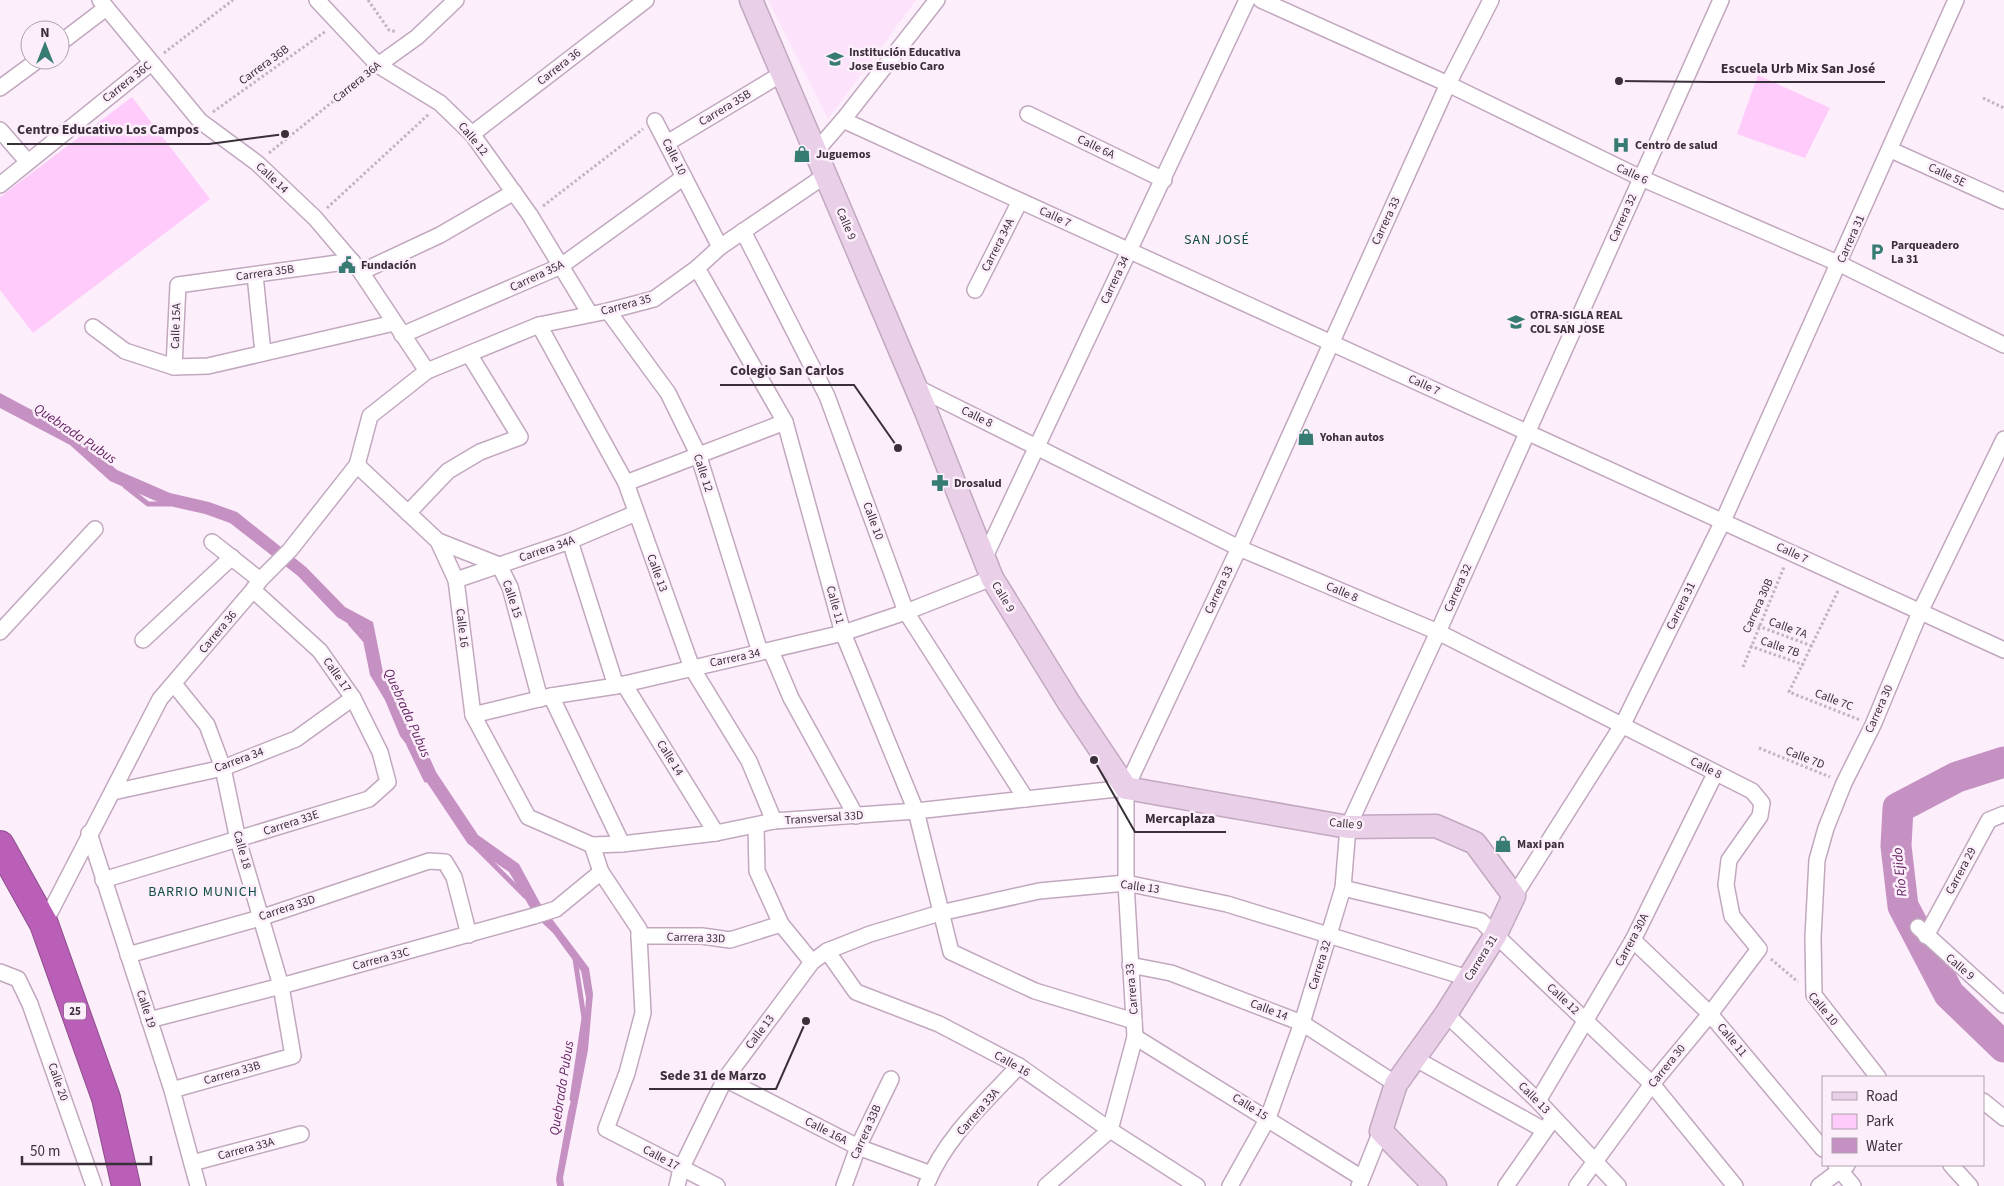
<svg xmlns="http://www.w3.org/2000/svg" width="2004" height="1186" font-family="'Source Sans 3',sans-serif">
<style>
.built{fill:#fce3fb}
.green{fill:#fecbfb}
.water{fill:#c591c2}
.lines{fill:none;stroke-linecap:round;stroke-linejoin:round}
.stream{stroke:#c591c2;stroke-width:5}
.river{stroke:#c591c2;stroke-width:31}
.street-casing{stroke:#c1a8bf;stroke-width:18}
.secondary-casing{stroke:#c1a8bf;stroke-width:25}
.highway-casing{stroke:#8d4f8b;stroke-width:30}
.path{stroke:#c2b5c1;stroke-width:3;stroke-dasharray:2.5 2.5;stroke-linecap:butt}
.street{stroke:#fff;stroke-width:15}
.secondary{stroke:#eacfe9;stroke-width:22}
.highway{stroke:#b95fb7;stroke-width:28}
.labels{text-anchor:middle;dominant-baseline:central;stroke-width:5;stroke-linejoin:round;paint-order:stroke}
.shield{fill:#fdeefc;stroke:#746974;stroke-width:1}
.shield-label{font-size:11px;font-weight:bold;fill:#3a3039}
.poi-label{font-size:12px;font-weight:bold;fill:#3a3039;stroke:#fdeefc;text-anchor:start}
.street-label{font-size:12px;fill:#3a3039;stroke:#fdeefc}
.neighbourhood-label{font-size:14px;letter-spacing:1px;fill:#114c45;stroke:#fdeefc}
.water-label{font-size:14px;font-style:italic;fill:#652764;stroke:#fdeefc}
.leader{fill:none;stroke:#3a3039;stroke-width:2}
.callout-dot{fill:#3a3039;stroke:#fdeefc;stroke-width:2}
.callout-label{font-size:14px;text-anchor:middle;font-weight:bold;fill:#3a3039;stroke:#fdeefc;stroke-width:5;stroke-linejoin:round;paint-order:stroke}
</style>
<rect width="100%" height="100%" fill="#fdeefc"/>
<path class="built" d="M768 0H916L828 119Z"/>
<g class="green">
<path d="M1758 75 1830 108 1805 158 1737 134Z"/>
<path d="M132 97 210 199 33 333 0 290V197Z"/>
</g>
<path class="water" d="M0 393 77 434 117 470 170 493 209 502 237 512 306 567 345 607 373 622 383 672 396 694 411 730 424 745 436 772 478 835 519 864 540 903 589 968 593 994 588 1050 563 1178 564 1186H557L556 1179 568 1112 576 1081 584 1025 586 998 581 971 553 933 535 916 509 872 468 844 424 778 412 752 400 736 385 700 370 675 361 631 337 617 298 576 230 523 205 514 165 505 110 481 70 445 0 408Z"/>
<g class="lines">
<g class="stream">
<path d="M125 486 148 504H170"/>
<path d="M350 623 364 639"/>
<path d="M409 745 426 780"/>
<path d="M476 847 525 896"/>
<path d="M572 1099 584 1018 575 959"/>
</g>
<path class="river" d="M2004 762 1957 777 1898 808 1896 846 1903 906 1949 994 2004 1047"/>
<g class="street-casing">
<g id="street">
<path d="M100 0 200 121 257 163 315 218 361 272 427 371"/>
<path d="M317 0 378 65 440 103 472 134 530 215 590 314"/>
<path d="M1261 0 1448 84 1641 178 1840 264 2004 345"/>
<path d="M60 43 106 8"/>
<path d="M378 65 417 37 456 0"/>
<path d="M0 88 38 60"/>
<path d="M1028 114 1164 180"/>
<path d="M843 120 2004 650"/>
<path d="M655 121 720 247"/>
<path d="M0 130 27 161"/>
<path d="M472 134 646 0"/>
<path d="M667 143 783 73"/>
<path d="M1891 150 2004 201"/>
<path d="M816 151 843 120 937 0"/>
<path d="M0 185 151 63"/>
<path d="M743 231 827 396 906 612 1026 799"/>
<path d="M697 268 785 422 843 633 916 811 951 952 1035 991 1134 1021"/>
<path d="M361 272 440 235 514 192"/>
<path d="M255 275 263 353"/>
<path d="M975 290 1020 201"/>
<path d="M608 311 668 393 698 454 760 652"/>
<path d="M539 325 626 483 692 668 749 761 774 821"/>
<path d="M93 327 125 351 174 367 208 366 394 323"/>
<path d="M402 335 561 266 684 177"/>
<path d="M174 367 178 285 352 261"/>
<path d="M916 387 1239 548 1438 632 1752 791 1762 803 1760 816 1729 860 1726 885 1732 916 1759 949 1710 1014 1652 1084 1577 1186"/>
<path d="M357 465 438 541 456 580 473 715 528 817 592 845 622 844 716 833 774 821 916 811 1126 788"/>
<path d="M626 483 785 422"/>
<path d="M408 513 448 471 480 452 520 437 469 354"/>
<path d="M438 541 499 565 510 587 540 699"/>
<path d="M570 541 616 686"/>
<path d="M212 542 260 580"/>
<path d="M983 561 1247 0"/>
<path d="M456 580 570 541 636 513"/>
<path d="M0 632 95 529"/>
<path d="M143 640 232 557"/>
<path d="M771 651 791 698 856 816"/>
<path d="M624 684 716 833"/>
<path d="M551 696 622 844"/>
<path d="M473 715 551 696 616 686 843 633 906 612 992 578"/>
<path d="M113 792 223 768 296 739 353 698"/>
<path d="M756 826 757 871 781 924 812 962"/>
<path d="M89 833 172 1090 198 1186"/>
<path d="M592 845 601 872 639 929V936L643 1013 627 1073 606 1129 717 1186"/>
<path d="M103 880 369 799 388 782 380 752 353 698 320 651 253 590"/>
<path d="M1343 888 1481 921 1652 1084 1735 1186"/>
<path d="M1514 896 1623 724 1723 521 1956 0"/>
<path d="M44 924 160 699 253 590 260 580 290 550 357 465 370 416 427 371 539 325 608 311 654 299 697 268 720 247 826 175"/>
<path d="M1918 927 2004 1005"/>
<path d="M639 936H702L730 940 781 924"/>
<path d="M1926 936 1989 820 2004 814"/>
<path d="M1633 940 1710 1014 1823 1149"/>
<path d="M827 951 856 992 939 1024 1019 1066 1110 1130 1197 1186"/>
<path d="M128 955 260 918 429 861 445 862 454 877 469 935"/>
<path d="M1130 965 1171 973 1302 1023 1396 1084"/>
<path d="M0 972 18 979 30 1004 94 1186"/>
<path d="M1446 1014 1538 1101 1618 1186"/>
<path d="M149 1020 281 986 534 916 556 909 601 872"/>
<path d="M1135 1037 1362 1178"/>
<path d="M1414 1058 1544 1130"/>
<path d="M1878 1077 1814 995 1813 937 1817 860 1826 828 1844 783 1873 725 1920 612 2004 439"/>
<path d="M725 1079 858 1147 931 1174"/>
<path d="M172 1090 293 1056 281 986 238 840 223 768 207 725 174 684"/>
<path d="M1538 1101 1633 940 1715 774"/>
<path d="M1983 1101 2004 1118"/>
<path d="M192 1163 301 1134"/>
<path d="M1836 1165 1853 1186"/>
<path d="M1951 1165 1970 1186"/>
<path d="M677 1186 681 1169 725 1079 812 962 827 951 870 934 940 913 1039 891 1126 883 1227 904 1468 978"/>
<path d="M844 1186 858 1147 891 1079"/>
<path d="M926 1186C944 1139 985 1102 1019 1066"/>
<path d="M1046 1186 1110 1130 1135 1037 1126 883V788L1239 548 1448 84 1491 0"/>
<path d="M1230 1186 1268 1118 1302 1023 1343 888 1348 827 1438 632 1721 0"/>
<path d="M1359 1186 1381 1131"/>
<path d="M1506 1186 1550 1123"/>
<path d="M1819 1186 1847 1165"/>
</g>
</g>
<g class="secondary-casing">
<path id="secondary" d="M751 0 925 409 992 578 1069 703 1126 788 1348 827 1436 826 1475 843 1514 896 1495 936 1446 1014 1396 1084 1381 1131 1435 1186"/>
</g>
<g class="highway-casing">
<path id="highway" d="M0 845 44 924 106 1098 126 1186"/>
</g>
<g class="path">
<path d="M368 0 389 30 397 32"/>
<path d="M164 53 233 0"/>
<path d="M1983 98 2004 108"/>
<path d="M213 112 326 31"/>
<path d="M269 153 367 74"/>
<path d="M543 206 643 129"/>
<path d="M327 208 429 114"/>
<path d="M1838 591 1789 692 1860 720"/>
<path d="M1758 626 1812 646"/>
<path d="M1750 646 1804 665"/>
<path d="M1743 667 1784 567"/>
<path d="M1759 748 1830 777"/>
<path d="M1771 959 1798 982"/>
</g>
<use href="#street" class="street"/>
<use href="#secondary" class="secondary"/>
<use href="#highway" class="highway"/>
</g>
<defs>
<g id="university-bare" transform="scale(1.35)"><path d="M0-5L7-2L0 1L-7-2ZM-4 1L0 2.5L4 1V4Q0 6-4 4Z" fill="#377c72" stroke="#fdeefc" stroke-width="2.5" paint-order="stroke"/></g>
<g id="hospital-bare" transform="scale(1.35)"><path d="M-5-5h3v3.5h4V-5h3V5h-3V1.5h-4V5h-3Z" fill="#377c72" stroke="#fdeefc" stroke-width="2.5" paint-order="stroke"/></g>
<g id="shop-bare" transform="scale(1.35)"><path d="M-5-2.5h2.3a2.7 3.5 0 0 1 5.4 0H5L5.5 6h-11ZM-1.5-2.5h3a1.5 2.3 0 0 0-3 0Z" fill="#377c72" stroke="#fdeefc" stroke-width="2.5" paint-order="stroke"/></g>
<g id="parking-bare" transform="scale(1.35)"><path d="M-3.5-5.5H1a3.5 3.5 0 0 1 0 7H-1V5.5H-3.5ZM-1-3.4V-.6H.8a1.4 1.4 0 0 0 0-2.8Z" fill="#377c72" stroke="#fdeefc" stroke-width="2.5" paint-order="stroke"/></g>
<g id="civic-bare" transform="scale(1.35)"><path d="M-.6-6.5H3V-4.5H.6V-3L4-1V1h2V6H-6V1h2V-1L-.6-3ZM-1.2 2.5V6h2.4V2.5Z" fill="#377c72" stroke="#fdeefc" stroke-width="2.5" paint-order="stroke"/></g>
<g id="school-bare" transform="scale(1.35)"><path d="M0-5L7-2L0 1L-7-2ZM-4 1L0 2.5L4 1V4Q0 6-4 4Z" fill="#377c72" stroke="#fdeefc" stroke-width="2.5" paint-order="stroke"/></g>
<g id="pharmacy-bare" transform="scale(1.35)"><path d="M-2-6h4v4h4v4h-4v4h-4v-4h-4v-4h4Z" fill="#377c72" stroke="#fdeefc" stroke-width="2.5" paint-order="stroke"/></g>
</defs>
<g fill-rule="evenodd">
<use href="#university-bare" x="835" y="59"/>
<use href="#hospital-bare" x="1621" y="145"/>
<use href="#shop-bare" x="802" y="154"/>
<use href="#parking-bare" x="1877" y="252"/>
<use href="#civic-bare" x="347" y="265"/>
<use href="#school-bare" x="1516" y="322"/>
<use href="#shop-bare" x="1306" y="437"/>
<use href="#pharmacy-bare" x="940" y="483"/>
<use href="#shop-bare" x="1503" y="844"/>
</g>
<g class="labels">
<rect class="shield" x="64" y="1002.5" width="22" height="17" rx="4"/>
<g class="shield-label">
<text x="75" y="1011">25</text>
</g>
<g class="poi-label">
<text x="849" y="52">Institución Educativa<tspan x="849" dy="14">Jose Eusebio Caro</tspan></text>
<text x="1635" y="145">Centro de salud</text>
<text x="816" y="154">Juguemos</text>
<text x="1891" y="245">Parqueadero<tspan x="1891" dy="14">La 31</tspan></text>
<text x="361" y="265">Fundación</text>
<text x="1530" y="315">OTRA-SIGLA REAL<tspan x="1530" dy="14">COL SAN JOSE</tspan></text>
<text x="1320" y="437">Yohan autos</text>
<text x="954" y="483">Drosalud</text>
<text x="1517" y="844">Maxi pan</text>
</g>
<g class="street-label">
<text transform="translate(264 65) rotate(-36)">Carrera 36B</text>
<text transform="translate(559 67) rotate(-38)">Carrera 36</text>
<text transform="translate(127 82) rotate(-38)">Carrera 36C</text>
<text transform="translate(357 82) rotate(-39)">Carrera 36A</text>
<text transform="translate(725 108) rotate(-31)">Carrera 35B</text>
<text transform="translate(473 139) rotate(50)">Calle 12</text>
<text transform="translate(1096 147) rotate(26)">Calle 6A</text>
<text transform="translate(674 157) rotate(63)">Calle 10</text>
<text transform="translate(1632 174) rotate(25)">Calle 6</text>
<text transform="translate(1947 175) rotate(25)">Calle 5E</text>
<text transform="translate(272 178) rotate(43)">Calle 14</text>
<text transform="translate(1055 217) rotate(25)">Calle 7</text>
<text transform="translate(1623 218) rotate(-66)">Carrera 32</text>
<text transform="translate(1386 221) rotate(-65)">Carrera 33</text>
<text transform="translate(846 224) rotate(67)">Calle 9</text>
<text transform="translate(1851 239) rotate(-66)">Carrera 31</text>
<text transform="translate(998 245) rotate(-63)">Carrera 34A</text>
<text transform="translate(265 273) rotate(-8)">Carrera 35B</text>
<text transform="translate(537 276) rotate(-25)">Carrera 35A</text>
<text transform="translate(1115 280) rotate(-65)">Carrera 34</text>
<text transform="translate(626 305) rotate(-15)">Carrera 35</text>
<text transform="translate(176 326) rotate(-88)">Calle 15A</text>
<text transform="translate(1424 385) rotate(25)">Calle 7</text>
<text transform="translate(977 417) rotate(26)">Calle 8</text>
<text transform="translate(703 473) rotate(72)">Calle 12</text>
<text transform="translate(873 521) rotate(70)">Calle 10</text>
<text transform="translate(547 549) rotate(-19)">Carrera 34A</text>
<text transform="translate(1792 553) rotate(25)">Calle 7</text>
<text transform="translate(657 573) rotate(70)">Calle 13</text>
<text transform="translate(1458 588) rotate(-66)">Carrera 32</text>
<text transform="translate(1219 590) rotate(-65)">Carrera 33</text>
<text transform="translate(1342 592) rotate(23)">Calle 8</text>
<text transform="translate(1003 597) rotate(59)">Calle 9</text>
<text transform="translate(512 599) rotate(72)">Calle 15</text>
<text transform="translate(835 605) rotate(75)">Calle 11</text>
<text transform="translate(1681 606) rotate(-64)">Carrera 31</text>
<text transform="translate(1758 606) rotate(-66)">Carrera 30B</text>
<text transform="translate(462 628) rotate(83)">Calle 16</text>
<text transform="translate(1788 628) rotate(20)">Calle 7A</text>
<text transform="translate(218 632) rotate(-50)">Carrera 36</text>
<text transform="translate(1780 647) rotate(19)">Calle 7B</text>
<text transform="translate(735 658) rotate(-12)">Carrera 34</text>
<text transform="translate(337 675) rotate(55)">Calle 17</text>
<text transform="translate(1834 700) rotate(21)">Calle 7C</text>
<text transform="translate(1879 709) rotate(-66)">Carrera 30</text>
<text transform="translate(670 758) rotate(58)">Calle 14</text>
<text transform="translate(1805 758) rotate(22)">Calle 7D</text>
<text transform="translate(239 760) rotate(-20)">Carrera 34</text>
<text transform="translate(1706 768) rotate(27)">Calle 8</text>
<text transform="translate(824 818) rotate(-4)">Transversal 33D</text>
<text transform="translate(291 823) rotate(-18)">Carrera 33E</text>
<text transform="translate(1346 824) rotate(5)">Calle 9</text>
<text transform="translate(242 850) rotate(75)">Calle 18</text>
<text transform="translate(1961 871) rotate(-62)">Carrera 29</text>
<text transform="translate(1140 887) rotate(8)">Calle 13</text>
<text transform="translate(287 908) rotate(-18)">Carrera 33D</text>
<text transform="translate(696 938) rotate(2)">Carrera 33D</text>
<text transform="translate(1632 940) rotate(-62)">Carrera 30A</text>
<text transform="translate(1481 958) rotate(-58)">Carrera 31</text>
<text transform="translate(381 959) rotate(-15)">Carrera 33C</text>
<text transform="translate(1320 965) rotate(-73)">Carrera 32</text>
<text transform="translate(1960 967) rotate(41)">Calle 9</text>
<text transform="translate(1132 989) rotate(-95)">Carrera 33</text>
<text transform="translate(1563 999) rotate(43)">Calle 12</text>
<text transform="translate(146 1009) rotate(72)">Calle 19</text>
<text transform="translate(1823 1009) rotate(50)">Calle 10</text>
<text transform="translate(1269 1010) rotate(21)">Calle 14</text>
<text transform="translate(760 1032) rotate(-53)">Calle 13</text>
<text transform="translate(1732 1040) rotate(50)">Calle 11</text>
<text transform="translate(1012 1064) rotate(30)">Calle 16</text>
<text transform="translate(1667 1066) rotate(-51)">Carrera 30</text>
<text transform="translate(232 1073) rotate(-16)">Carrera 33B</text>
<text transform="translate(58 1082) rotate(71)">Calle 20</text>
<text transform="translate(1534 1098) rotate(45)">Calle 13</text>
<text transform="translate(1250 1107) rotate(32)">Calle 15</text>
<text transform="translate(978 1112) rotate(-49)">Carrera 33A</text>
<text transform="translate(826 1131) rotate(27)">Calle 16A</text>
<text transform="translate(866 1132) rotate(-66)">Carrera 33B</text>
<text transform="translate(246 1149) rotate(-15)">Carrera 33A</text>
<text transform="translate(661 1158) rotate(28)">Calle 17</text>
</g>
<g class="neighbourhood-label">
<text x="1217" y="240">SAN JOSÉ</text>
<text x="203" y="892">BARRIO MUNICH</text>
</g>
<g class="water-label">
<text transform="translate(75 434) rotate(34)">Quebrada Pubus</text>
<text transform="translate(407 713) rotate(66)">Quebrada Pubus</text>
<text transform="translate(1900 872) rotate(-96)">Río Ejido</text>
<text transform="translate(562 1088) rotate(-81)">Quebrada Pubus</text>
</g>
</g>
<path class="leader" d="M1619 81L1711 82H1885M285 134L209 144H7M898 448L854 385H720M1094 760L1135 832H1226M806 1021L776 1089H649"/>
<g class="callout-dot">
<circle cx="1619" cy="81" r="5"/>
<circle cx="285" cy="134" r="5"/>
<circle cx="898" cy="448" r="5"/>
<circle cx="1094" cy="760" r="5"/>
<circle cx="806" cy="1021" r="5"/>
</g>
<g class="callout-label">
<text x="1798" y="73">Escuela Urb Mix San José</text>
<text x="108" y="134">Centro Educativo Los Campos</text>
<text x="787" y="375">Colegio San Carlos</text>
<text x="1180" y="823">Mercaplaza</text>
<text x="713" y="1080">Sede 31 de Marzo</text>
</g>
<rect x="1822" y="1076" width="162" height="90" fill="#fdeefc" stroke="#afa2ae"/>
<rect x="1832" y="1092" width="25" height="8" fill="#eacfe9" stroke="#afa2ae"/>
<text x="1866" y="1101" font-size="15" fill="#3a3039">Road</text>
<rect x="1832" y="1114" width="25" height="15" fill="#fecbfb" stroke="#afa2ae"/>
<text x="1866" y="1126" font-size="15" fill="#3a3039">Park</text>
<rect x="1832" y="1138" width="25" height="15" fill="#c591c2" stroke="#afa2ae"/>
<text x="1866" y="1151" font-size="15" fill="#3a3039">Water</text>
<g transform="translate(45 45)"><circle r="24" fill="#fdeefc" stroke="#afa2ae"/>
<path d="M0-4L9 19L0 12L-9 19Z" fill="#377c72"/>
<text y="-8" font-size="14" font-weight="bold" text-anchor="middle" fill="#3a3039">N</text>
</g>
<path d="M22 1156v8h129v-8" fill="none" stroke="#3a3039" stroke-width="2.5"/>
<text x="30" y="1156" font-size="15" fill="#3a3039" stroke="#fdeefc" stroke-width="4" paint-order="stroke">50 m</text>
</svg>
